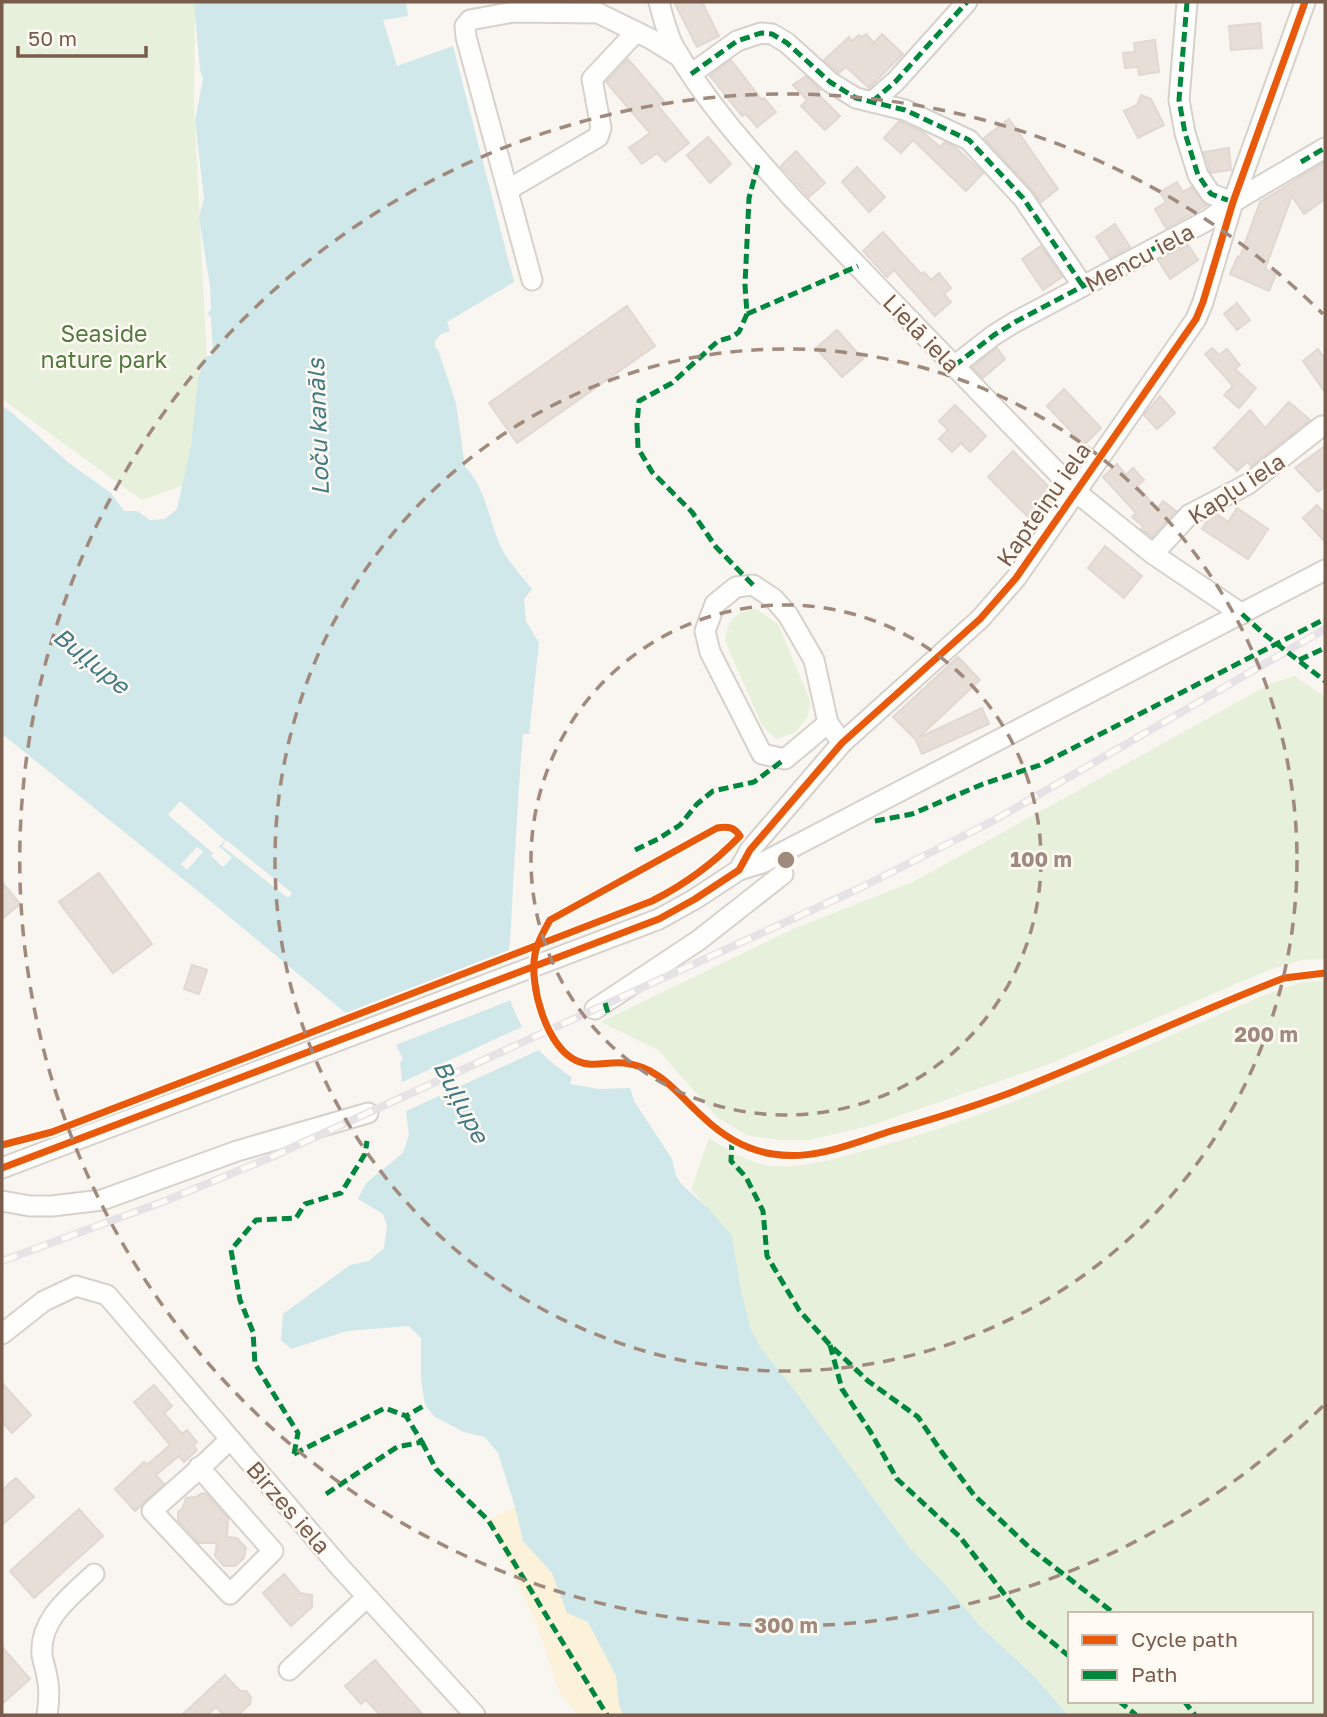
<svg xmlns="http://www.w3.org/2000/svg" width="1327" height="1717" font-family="'Golos Text',sans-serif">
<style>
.green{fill:#e7f0db;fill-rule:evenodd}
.sand{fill:#fbf2d9}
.water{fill:#d0e8ea}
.pier{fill:#f9f5f0}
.building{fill:#e6ded7;stroke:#e2d8d2;stroke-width:2}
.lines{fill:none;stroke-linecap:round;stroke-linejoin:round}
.minor-casing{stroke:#d7d1cb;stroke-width:23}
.minor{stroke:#fefefd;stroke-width:19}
.rail-casing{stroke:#e6e3e7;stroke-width:8}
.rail{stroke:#fffaf3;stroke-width:5;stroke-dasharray:16;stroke-linecap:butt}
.quiet{stroke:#00873e;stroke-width:5;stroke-dasharray:10 5;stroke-linecap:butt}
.cycleway-casing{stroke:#fffaf3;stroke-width:11}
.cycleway{stroke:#e8590c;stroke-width:7}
.ring{fill:none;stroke:#9f8a7d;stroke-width:3.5;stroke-dasharray:12 9}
.labels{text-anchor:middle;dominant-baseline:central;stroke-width:5;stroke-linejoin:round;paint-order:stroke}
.street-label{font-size:23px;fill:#7a5c4d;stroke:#fffaf3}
.park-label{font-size:23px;fill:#537a41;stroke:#fffaf3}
.water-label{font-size:24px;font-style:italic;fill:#437c86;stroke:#fffaf3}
.centre{fill:#9f8a7d;stroke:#fffaf3;stroke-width:3.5}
.ring-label{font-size:21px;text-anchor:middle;font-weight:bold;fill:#9f8a7d;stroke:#fffaf3;stroke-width:5;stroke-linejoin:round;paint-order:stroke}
</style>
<rect width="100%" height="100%" fill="#f9f5f0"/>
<g class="green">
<path d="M2 2H195L194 105 211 440 198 480 142 500 2 399Z"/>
<path d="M756 609 778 624 810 700 808 717 794 733 776 739 762 725 725 641C727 621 735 611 756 609Z"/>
<path d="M1295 676 1325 697V959L1301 960 1266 971 1047 1065 869 1126 809 1140H779L746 1135 717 1117 658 1050 601 1022 793 929 913 882 1272 683Z"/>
<path d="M1325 980V1715H1068L1035 1677 980 1626 944 1583 909 1547 793 1388 761 1348 751 1330 740 1286 709 1209 691 1190 709 1138C729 1151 748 1163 772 1166 805 1169 839 1157 871 1149 1009 1112 1140 1047 1272 992L1300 983ZM1070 1614H1311V1701H1070Z"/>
</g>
<path class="sand" d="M515 1507 523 1541 552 1573 567 1613 588 1622 616 1676 619 1705 623 1715H579L560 1693 538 1627 488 1520Z"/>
<path class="water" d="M194 2H406L408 16 383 20 397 66 453 46 514 282 447 322 450 331 441 334 435 341V347L438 350 456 403 465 467C485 486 489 519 499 543 506 560 521 575 532 589L524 599 526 621 539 643 529 734H523L521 758C517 813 514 869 511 924 510 945 505 986 512 1005 523 1036 544 1060 572 1077L570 1084 599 1089 630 1088 634 1101 672 1159 676 1176 682 1185 709 1209 732 1236 740 1286 751 1330 761 1348 793 1388 909 1547 944 1583 980 1626 1035 1677 1068 1715H623L619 1705 616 1676 588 1622 567 1613 552 1573 523 1541 515 1507 498 1453 485 1437 464 1432 435 1417 425 1405 421 1379V1338L409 1326 347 1331 291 1349 281 1340 283 1314 350 1265 369 1261 384 1248 387 1226 383 1214 358 1199 366 1183 403 1153 409 1135 400 1063 403 1059 393 1038 377 1039 209 900 2 734V406L11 412 69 463 111 493 124 511H137L150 520 165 519 177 509 191 446 198 380 204 358 213 354 211 317 208 314 211 308 210 286 199 217 204 198 195 120 203 79 200 70Z"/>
<g class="pier">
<path d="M180 801 225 840 217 849 220 847 232 858 223 867 211 856 213 853 168 815Z"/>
<path d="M226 840 292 893 288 898 222 846Z"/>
<path d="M197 847 203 852 187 870 181 864Z"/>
<path d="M513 949 514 999 393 1046 386 1039 375 1041 343 1014Z"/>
<path d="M526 1025 541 1049 402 1113 400 1083Z"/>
</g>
<g class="building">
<path d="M674 2H702L719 36 697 47Z"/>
<path d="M1260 23 1262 48 1231 50 1229 26Z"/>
<path d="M866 34 874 43 882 34 903 54 869 88 846 67 839 73 824 60 849 37 852 41 859 35 862 37Z"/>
<path d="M1155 40 1159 72 1139 75 1138 67 1125 68 1123 53 1135 52 1134 43Z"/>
<path d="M628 59 664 101 658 106 689 143 665 162 657 153 642 164 629 148 650 133 606 82Z"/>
<path d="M731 60 762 100 764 98 776 112 757 127 746 114 742 116 710 76Z"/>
<path d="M806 76 820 90 817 93 840 116 825 130 801 106 807 100 793 85Z"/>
<path d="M1141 95 1151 99 1164 125 1138 138 1124 111 1137 105Z"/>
<path d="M1009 119 1058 189 1041 202 1032 190 984 138Z"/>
<path d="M899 121 923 132 940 147 945 142 956 148 983 173 966 191 913 140 901 153 884 138Z"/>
<path d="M708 137 731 164 710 183 687 155Z"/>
<path d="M1229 148 1231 170 1211 173 1204 152Z"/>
<path d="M796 151 825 183 809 197 781 166Z"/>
<path d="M1325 162V199L1304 214 1292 196 1265 269 1276 274 1269 291 1230 274 1238 256 1240 257 1260 202Z"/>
<path d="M857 167 885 197 869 212 842 182Z"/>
<path d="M1177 182 1183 192 1191 187 1207 205 1166 228 1155 209 1166 202 1160 192Z"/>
<path d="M1115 224 1130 247 1110 258 1096 237Z"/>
<path d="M883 232 921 274 924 272 931 280 939 273 951 288 944 294 951 302 935 316 894 270 887 277 863 251Z"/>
<path d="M1188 245 1198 260 1170 279 1158 260Z"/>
<path d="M1041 246 1062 277 1043 290 1022 259Z"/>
<path d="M1237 303 1250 320 1237 330 1224 314Z"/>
<path d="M627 306 655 346 517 443 489 403Z"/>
<path d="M837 330 863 359 842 377 816 348Z"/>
<path d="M997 348 1005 359 983 378 972 367Z"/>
<path d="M1212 348 1219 355 1227 349 1240 365 1235 369 1256 388 1239 408 1224 395 1233 386 1205 354Z"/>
<path d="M1318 349 1325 359V392L1303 361Z"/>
<path d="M1064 389 1101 428 1084 445 1047 406Z"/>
<path d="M1160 396 1175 413 1157 429 1144 415Z"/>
<path d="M1289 402 1310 420 1251 466 1247 462 1237 471 1214 448 1250 410 1265 428Z"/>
<path d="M955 405 986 436 970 452 961 443 952 452 939 439 948 430 939 421Z"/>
<path d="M1325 446V486L1318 492 1295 468Z"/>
<path d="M1013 451 1058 496 1034 523 988 477Z"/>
<path d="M1117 464 1126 475 1133 468 1144 480 1137 486 1157 509 1163 501 1176 511 1152 537 1141 529 1143 526 1132 517 1136 513 1103 477Z"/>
<path d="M1317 505 1325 514V542L1303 518Z"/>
<path d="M1237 508 1268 529 1248 559 1202 529 1209 518 1217 514 1228 522Z"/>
<path d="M1105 546 1142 576 1124 598 1088 568Z"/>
<path d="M958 657 980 680 918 738 982 708 989 724 922 754 916 740 893 717Z"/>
<path d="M99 873 152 944 113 973 59 902Z"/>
<path d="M2 882 20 904 2 919Z"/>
<path d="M192 965 207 970 199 994 184 989Z"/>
<path d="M2 1383 31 1415 12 1433 2 1422Z"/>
<path d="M154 1385 172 1406 164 1413 182 1434 187 1430 197 1442 193 1445 197 1450 184 1462 179 1456 156 1475 164 1484 135 1511 115 1489 144 1462 147 1465 170 1445 134 1402Z"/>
<path d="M16 1478 34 1497 2 1525V1490Z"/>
<path d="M202 1493 206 1494 228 1518 227 1537 237 1538 246 1548 244 1558 235 1566H224L215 1556 217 1543H199L178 1520V1512L183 1508 186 1498 196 1497Z"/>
<path d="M79 1509 103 1536 34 1598 10 1571Z"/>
<path d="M284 1574 300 1593 312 1595V1607L291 1626 263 1593Z"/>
<path d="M2 1647 30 1679 2 1704Z"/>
<path d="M375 1660 423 1715H380L366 1700 361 1704 345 1686Z"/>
<path d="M225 1675 240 1691H246L251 1697 250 1704 238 1715H224L216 1707 207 1715H182Z"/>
</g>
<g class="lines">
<g class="minor-casing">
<g id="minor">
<path d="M659 2C663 17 667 34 674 47 706 103 751 152 793 199L1076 492 1153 554 1242 614"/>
<path d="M1187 2 1179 100 1185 133 1198 175 1211 194 1233 202"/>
<path d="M691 74 737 41 761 33 772 34 787 43 830 82 856 98 905 110 969 140 1023 198 1083 286"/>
<path d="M872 102 896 81 967 2"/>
<path d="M509 189 598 137 601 128 592 79 636 32"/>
<path d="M532 280 466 37 465 26 470 20 513 12 598 13 651 39 680 57"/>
<path d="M954 366 994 335 1015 322 1208 220 1233 202 1325 148"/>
<path d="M1153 554 1189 515 1248 484 1322 426"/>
<path d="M828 723 814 660 788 615 774 599 753 585 736 587 715 604 705 631 710 652 762 754 785 759 828 723 842 743"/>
<path d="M739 870 762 863 1325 570"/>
<path d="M595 1009 699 940 783 874"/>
<path d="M2 1168 659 919 695 899 739 870 750 850 842 743 980 619 1016 578 1196 319 1203 302 1233 202 1305 2"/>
<path d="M2 1201 30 1206H52L102 1200 237 1151 368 1113"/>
<path d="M2 1334 44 1301 76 1286 107 1295 339 1566 475 1715"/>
<path d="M199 1467 273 1551 230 1594 152 1511C178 1487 206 1464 230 1439"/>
<path d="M289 1670 367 1597"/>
<path d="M47 1715C49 1702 50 1689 47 1677 46 1669 43 1662 42 1655 39 1619 71 1596 94 1574"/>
</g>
</g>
<use href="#minor" class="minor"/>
<g class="rail-casing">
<path id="rail" d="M2 1261 165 1201 267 1159 858 889 993 821 1325 629"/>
</g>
<use href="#rail" class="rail"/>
<g class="quiet">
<path d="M1187 2 1179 100 1185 133 1198 175 1211 194 1233 202"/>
<path d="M691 74 737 41 761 33 772 34 787 43 830 82 856 98 905 110 969 140 1023 198 1083 286"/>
<path d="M872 102 896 81 967 2"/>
<path d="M1301 162 1325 148"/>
<path d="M747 314 858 266"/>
<path d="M954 366 994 335 1015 322 1155 248"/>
<path d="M753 585 716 547 692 512 652 472 638 448 637 424 639 401 672 383 718 341 732 337 739 332 747 314 745 285 749 198 759 161"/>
<path d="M1242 614 1264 634 1325 681"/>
<path d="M1299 660 1325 648"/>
<path d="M875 821 912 814 983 784 1040 765 1325 619"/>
<path d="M635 850 658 839 680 825 697 804 713 791 754 782 785 759"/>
<path d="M605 1003 608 1013"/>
<path d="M732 1140 731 1161 746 1177 763 1211 767 1256 799 1310 830 1345 868 1381 918 1417 941 1451 974 1495 1031 1549 1115 1614"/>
<path d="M830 1345 842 1389 870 1431 897 1479 960 1537 1023 1618 1070 1657"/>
<path d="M422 1442 436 1469 488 1520 607 1715"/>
<path d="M294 1454 298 1433 255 1364 253 1332 240 1300 231 1250 256 1220 296 1218 305 1204 341 1193 365 1154 367 1141"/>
<path d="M294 1454 385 1408 406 1416"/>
<path d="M326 1494 397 1447 422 1442 406 1416 425 1405"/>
<path d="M1119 1701 1136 1715"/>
<path d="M1184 1701 1195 1715"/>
</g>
<g class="cycleway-casing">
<g id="cycleway">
<path d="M2 1145 52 1132 237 1061 652 901C686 884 714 863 740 836 734 827 728 826 717 828L550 920C544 931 537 942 535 954 529 985 546 1047 577 1061 592 1068 608 1061 624 1063 661 1067 678 1095 704 1118 723 1136 746 1150 773 1154 813 1161 854 1143 891 1131 930 1120 969 1108 1007 1094 1100 1058 1191 1014 1284 978L1325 973"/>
<path d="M2 1168 659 919 695 899 739 870 750 850 842 743 980 619 1016 578 1196 319 1203 302 1233 202 1305 2"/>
</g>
</g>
<use href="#cycleway" class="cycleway"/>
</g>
<g class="ring">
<circle cx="786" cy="860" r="255"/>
<circle cx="786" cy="860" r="511"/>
<path d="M1323 1406A766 766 0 1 1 1323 314"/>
</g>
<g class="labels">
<g class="street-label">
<text transform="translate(1139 257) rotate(-28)">Mencu iela</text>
<text transform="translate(922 333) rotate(46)">Lielā iela</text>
<text transform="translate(1236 488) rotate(-33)">Kapļu iela</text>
<text transform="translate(1043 504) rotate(-55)">Kapteiņu iela</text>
<text transform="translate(289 1507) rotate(49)">Birzes iela</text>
</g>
<g class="park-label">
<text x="104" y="333">Seaside<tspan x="104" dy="26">nature park</tspan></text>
</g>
<g class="water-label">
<text transform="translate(317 427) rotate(-92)">Loču kanāls</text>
<text transform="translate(92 660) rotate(39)">Buļļupe</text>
<text transform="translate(462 1101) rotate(62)">Buļļupe</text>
</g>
</g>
<circle cx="786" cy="860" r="10" class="centre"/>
<g class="ring-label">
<text x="1041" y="867">100 m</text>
<text x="1266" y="1042">200 m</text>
<text x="786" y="1633">300 m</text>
</g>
<rect width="1327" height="1717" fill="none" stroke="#7a5c4d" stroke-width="7"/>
<rect x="1068" y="1612" width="245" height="91" fill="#fffaf3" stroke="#cabbb1" stroke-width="2"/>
<rect x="1082" y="1635" width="35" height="10" fill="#e8590c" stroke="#cabbb1" stroke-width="2"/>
<text x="1131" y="1647" font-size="21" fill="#7a5c4d">Cycle path</text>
<rect x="1082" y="1670" width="35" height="10" fill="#00873e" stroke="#cabbb1" stroke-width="2"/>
<text x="1131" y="1682" font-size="21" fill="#7a5c4d">Path</text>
<path d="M18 46v10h128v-10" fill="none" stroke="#7a5c4d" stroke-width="3.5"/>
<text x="28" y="46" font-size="21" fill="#7a5c4d" stroke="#fffaf3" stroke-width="5" paint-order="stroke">50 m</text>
</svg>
